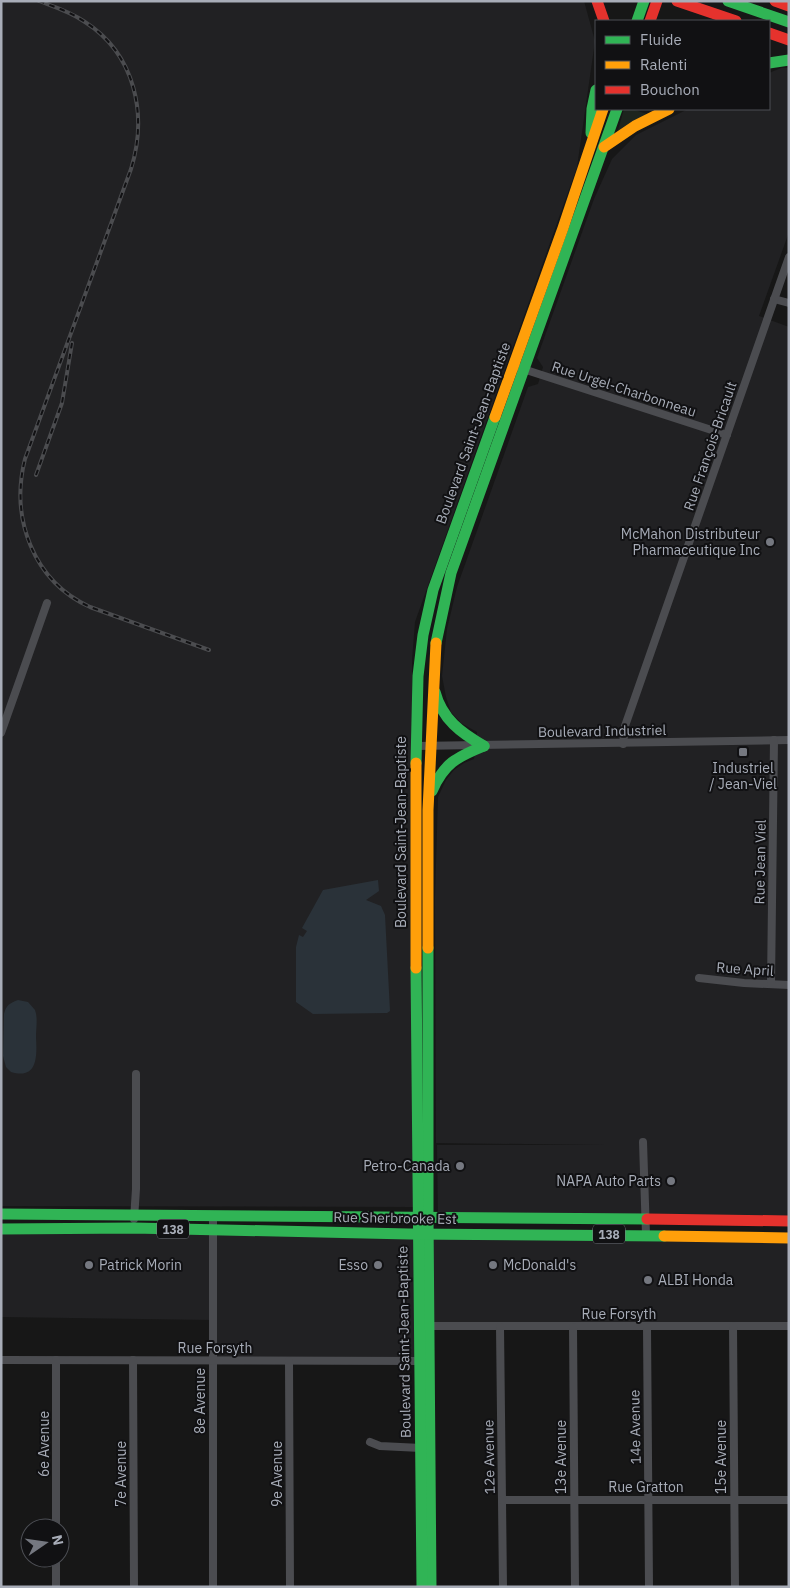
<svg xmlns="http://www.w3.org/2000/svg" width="790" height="1588" font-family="'IBM Plex Sans',sans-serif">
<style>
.built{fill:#212123}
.green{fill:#1d241e}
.water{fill:#2a3239}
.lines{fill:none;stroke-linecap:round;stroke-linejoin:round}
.street{stroke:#4b4c50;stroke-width:8}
.fast{stroke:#30b455;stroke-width:11}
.slow{stroke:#ff9f0a;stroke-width:11}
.jam{stroke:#e5322d;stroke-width:11}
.rail-casing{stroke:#4b4c4f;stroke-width:4}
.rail{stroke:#111113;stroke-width:2;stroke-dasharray:5.5;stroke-linecap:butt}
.poi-dot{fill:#757880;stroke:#111113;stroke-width:2}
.labels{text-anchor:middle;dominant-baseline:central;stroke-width:4;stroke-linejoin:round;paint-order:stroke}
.shield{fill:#111113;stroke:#7b7e86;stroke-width:1}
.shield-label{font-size:12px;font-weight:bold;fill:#a8adb8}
.street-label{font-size:14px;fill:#a8adb8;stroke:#111113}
.poi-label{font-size:14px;fill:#a8adb8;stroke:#111113;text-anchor:end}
</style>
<rect width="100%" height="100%" fill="#171717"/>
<g class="built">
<path d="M1 1H584L595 41 577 167 415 622 412 660 413 1077 416 1207 1 1206Z"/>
<path d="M781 68H789V232L759 316 789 327V1221L438 1218 437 1145H604L436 1143 435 898 438 797 446 780 454 770 464 763 474 759 477 732 461 723 451 712 446 697 442 676 447 629 457 587 528 387 538 384 543 367 537 358 594 199 612 159 636 135 688 109H769V73Z"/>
<path d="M1 1229 789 1238V1326H430L429 1361H213L212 1320 1 1317Z"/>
</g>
<path class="green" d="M624 109H632L647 114 619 132 618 130Z"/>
<g class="water">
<path d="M378 880 379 891 366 900 381 906 385 915 390 1011 387 1013 313 1014 296 1002V947L299 935 303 937 307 931 302 928 323 890Z"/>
<path d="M18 1000 28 1002 35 1010C38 1018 36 1028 36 1037 37 1056 38 1080 11 1072L6 1067 3 1056 4 1014C6 1005 10 1003 18 1000Z"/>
</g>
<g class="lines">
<g class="street">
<path d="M774 299 789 303"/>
<path d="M520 368 727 435"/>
<path d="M1 733 47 603"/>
<path d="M623 744 625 726 789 257"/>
<path d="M416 746 789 740"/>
<path d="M699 978 744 983 789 985"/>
<path d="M771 984 774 740"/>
<path d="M643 1142 646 1235"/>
<path d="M213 1215V1587"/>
<path d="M134 1219 136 1189V1074"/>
<path d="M426 1326H789"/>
<path d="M733 1326 735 1587"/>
<path d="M500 1327 503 1587"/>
<path d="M573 1327 575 1587"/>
<path d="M647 1327 649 1587"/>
<path d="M1 1360 422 1361"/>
<path d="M133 1360 134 1587"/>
<path d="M289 1361 290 1587"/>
<path d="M370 1442 380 1446 421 1448"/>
<path d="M502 1500H789"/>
<path d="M56 1528V1360"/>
<path d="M56 1558V1587"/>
</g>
<g class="fast">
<path d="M728 1 789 22"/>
<path d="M637 21 644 1"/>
<path d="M769 63 789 60"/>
<path d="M591 133 592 109 596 90"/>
<path d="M436 643 451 573 617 109"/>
<path d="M435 692C442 719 461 733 484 746"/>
<path d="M416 763 418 676 423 635 433 590 495 417"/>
<path d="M432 791C444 763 457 757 484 746"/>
<path d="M428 948V1217L431 1587"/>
<path d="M416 968 422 1587"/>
<path d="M1 1214 647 1219"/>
<path d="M1 1229 134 1228 409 1234 664 1236"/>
</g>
<g class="slow">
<path d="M604 147 635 126 669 109"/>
<path d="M495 417 563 228 603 109"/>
<path d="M416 763V968"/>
<path d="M428 948V810L436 643"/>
<path d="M664 1236 789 1238"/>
</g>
<g class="jam">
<path d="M597 1 604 21"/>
<path d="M677 1 736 21"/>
<path d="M775 1 789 6"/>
<path d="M650 21 657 1"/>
<path d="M769 33 789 40"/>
<path d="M647 1219 789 1221"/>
</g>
<g class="rail-casing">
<g id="rail">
<path d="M39 1C55 7 71 12 85 22 135 54 148 114 131 169L25 459C10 518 33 581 90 607L209 650"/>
<path d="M36 475 62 403 72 343"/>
</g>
</g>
<use href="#rail" class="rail"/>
</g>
<g class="poi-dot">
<circle cx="770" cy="542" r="5"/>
<rect x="738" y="747" width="10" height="10" rx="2.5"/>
<circle cx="460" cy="1166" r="5"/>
<circle cx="671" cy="1181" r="5"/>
<circle cx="89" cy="1265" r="5"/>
<circle cx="378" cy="1265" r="5"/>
<circle cx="493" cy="1265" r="5"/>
<circle cx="648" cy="1280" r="5"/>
</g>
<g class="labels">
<g class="shield">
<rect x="157" y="1219.5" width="32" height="19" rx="4"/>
<rect x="593" y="1224.5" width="32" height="19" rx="4"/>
</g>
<g class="shield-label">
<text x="173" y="1229">138</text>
<text x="609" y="1234">138</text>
</g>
<g class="street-label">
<text transform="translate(624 389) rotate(18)">Rue Urgel-Charbonneau</text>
<text transform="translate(473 433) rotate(-70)">Boulevard Saint-Jean-Baptiste</text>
<text transform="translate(710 446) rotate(-71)">Rue François-Bricault</text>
<text transform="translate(602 731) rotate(-1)">Boulevard Industriel</text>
<text transform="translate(401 832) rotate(-90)">Boulevard Saint-Jean-Baptiste</text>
<text transform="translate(760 862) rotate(-89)">Rue Jean Viel</text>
<text transform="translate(745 969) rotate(4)">Rue April</text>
<text transform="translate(395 1218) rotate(1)">Rue Sherbrooke Est</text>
<text x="619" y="1314">Rue Forsyth</text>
<text transform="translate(404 1342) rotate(-91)">Boulevard Saint-Jean-Baptiste</text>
<text x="215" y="1348">Rue Forsyth</text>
<text transform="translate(200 1401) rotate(-90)">8e Avenue</text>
<text transform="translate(635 1427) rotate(-91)">14e Avenue</text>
<text transform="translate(44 1444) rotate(-90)">6e Avenue</text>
<text transform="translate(489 1457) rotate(-91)">12e Avenue</text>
<text transform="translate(561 1457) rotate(-90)">13e Avenue</text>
<text transform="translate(721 1457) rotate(-90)">15e Avenue</text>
<text transform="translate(121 1474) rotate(-90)">7e Avenue</text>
<text transform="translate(277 1474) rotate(-90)">9e Avenue</text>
<text x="646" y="1487">Rue Gratton</text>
</g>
<g class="poi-label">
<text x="760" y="534">McMahon Distributeur<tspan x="760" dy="16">Pharmaceutique Inc</tspan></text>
<text x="743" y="768" text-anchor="middle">Industriel<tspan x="743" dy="16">/ Jean-Viel</tspan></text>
<text x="450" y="1166">Petro-Canada</text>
<text x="661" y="1181">NAPA Auto Parts</text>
<text x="99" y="1265" text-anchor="start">Patrick Morin</text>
<text x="368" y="1265">Esso</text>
<text x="503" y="1265" text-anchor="start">McDonald's</text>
<text x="658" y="1280" text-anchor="start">ALBI Honda</text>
</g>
</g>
<rect width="790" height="1588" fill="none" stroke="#a8adb8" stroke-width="5"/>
<rect x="595" y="20" width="175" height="90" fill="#111113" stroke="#4d4f55"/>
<rect x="605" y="36" width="25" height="8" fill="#30b455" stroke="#4d4f55"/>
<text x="640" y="45" font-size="15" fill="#a8adb8">Fluide</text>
<rect x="605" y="61" width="25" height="8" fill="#ff9f0a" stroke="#4d4f55"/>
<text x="640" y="70" font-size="15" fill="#a8adb8">Ralenti</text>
<rect x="605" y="86" width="25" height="8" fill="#e5322d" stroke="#4d4f55"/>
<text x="640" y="95" font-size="15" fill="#a8adb8">Bouchon</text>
<g transform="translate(45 1543) rotate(77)"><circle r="24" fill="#111113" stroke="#4d4f55"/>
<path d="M0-4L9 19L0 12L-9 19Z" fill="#757880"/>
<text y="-8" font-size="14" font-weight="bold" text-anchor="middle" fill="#a8adb8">N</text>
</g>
</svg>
